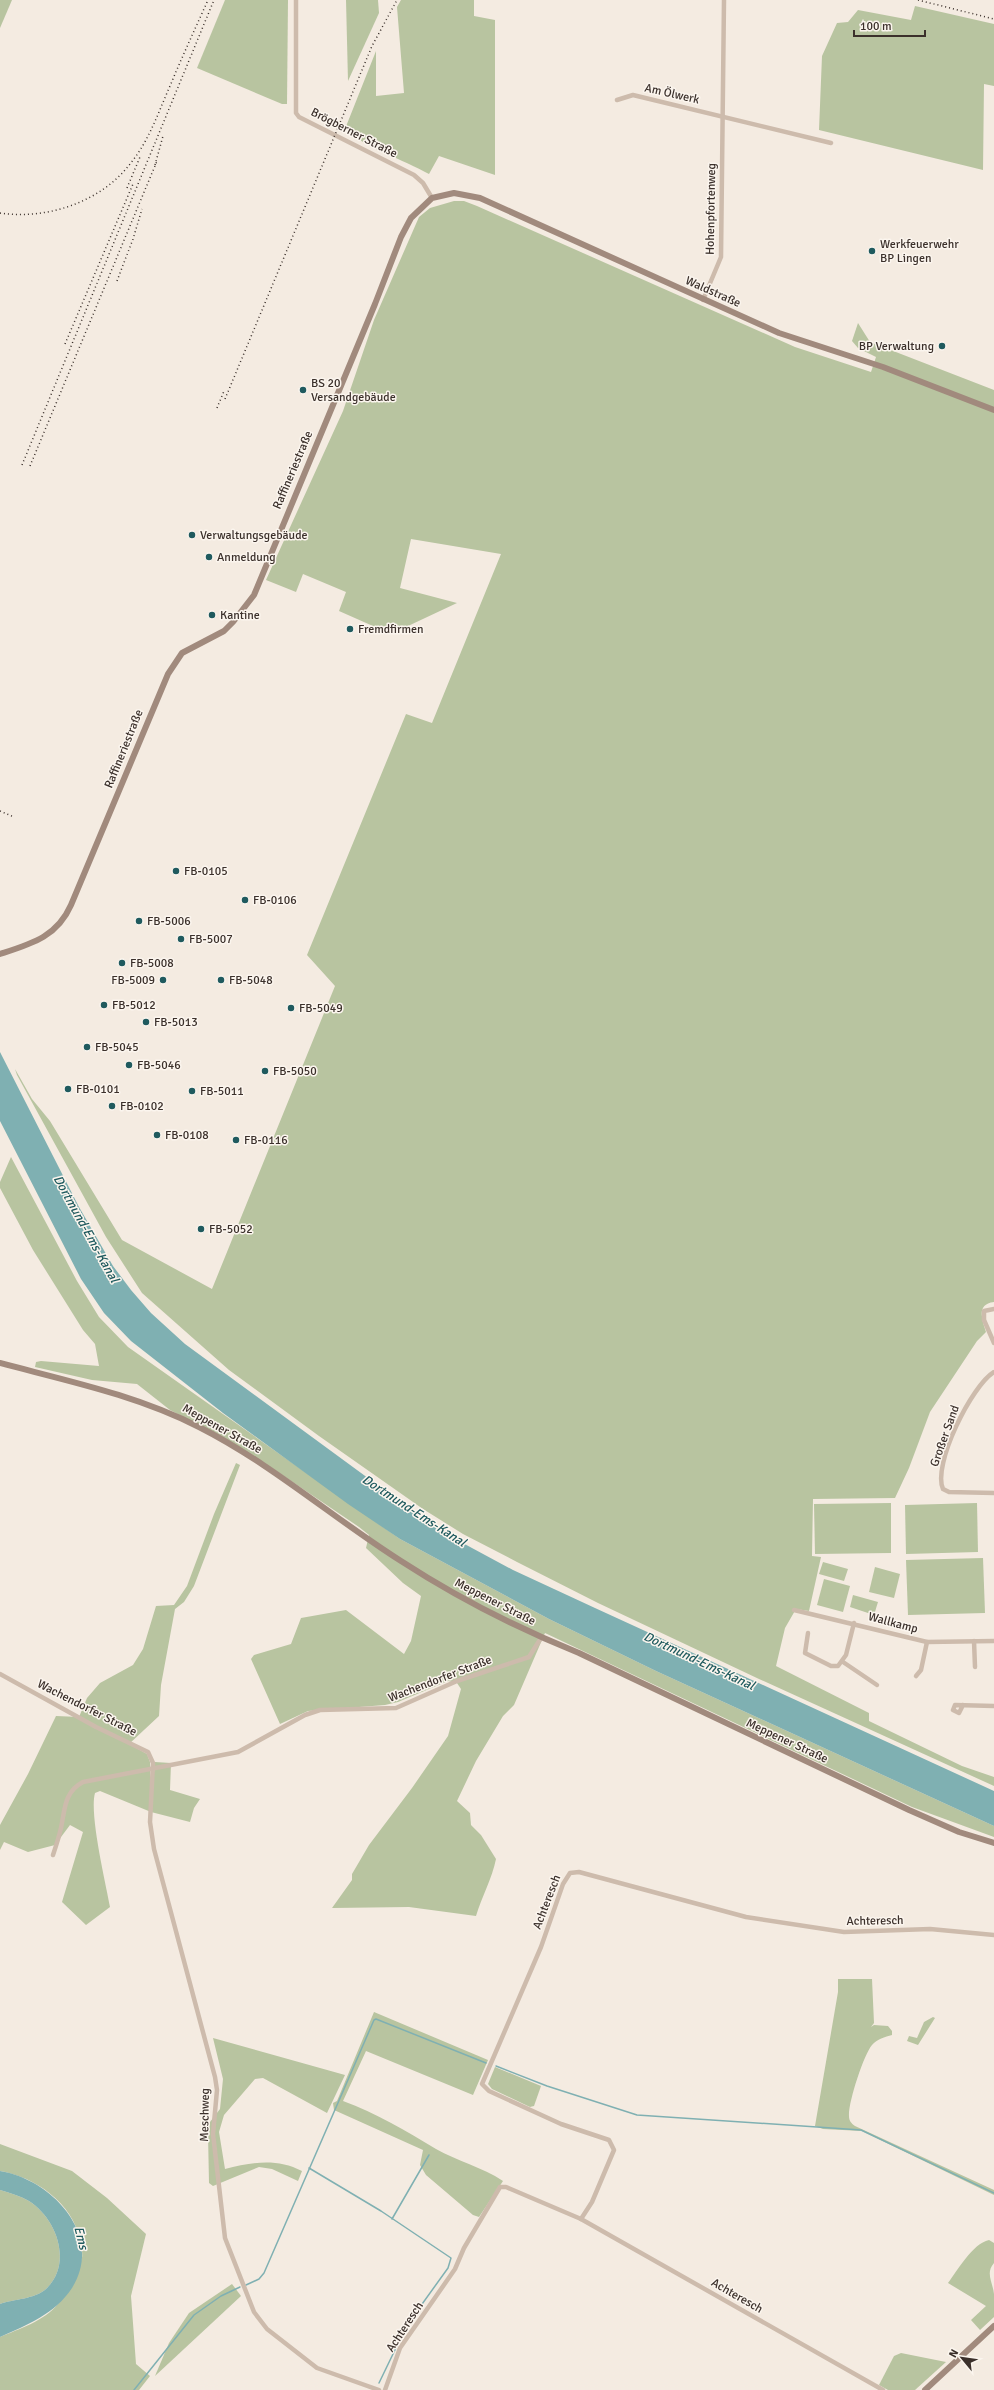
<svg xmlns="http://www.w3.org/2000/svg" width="994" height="2390" font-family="Signika,sans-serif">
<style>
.green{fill:#b8c4a0}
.water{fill:#7fb0b2}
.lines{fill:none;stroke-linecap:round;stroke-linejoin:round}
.stream{stroke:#7fb0b2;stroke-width:1.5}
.street{stroke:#cdbbac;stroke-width:4.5}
.secondary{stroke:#a18a7d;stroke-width:6}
.rail{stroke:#3b302b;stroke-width:1.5;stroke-dasharray:1 3;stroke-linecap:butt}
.poi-dot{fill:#1f5a5e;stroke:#fbf5ee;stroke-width:1.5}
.labels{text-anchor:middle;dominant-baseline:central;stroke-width:3;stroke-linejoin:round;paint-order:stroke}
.street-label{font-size:12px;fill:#3b302b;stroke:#fbf5ee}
.poi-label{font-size:12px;fill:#3b302b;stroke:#fbf5ee;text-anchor:start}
.water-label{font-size:13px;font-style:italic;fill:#1f5a5e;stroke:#fbf5ee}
</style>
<rect width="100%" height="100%" fill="#f4ebe1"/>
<g class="green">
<path d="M0 0H12L0 28Z"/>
<path d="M225 0H288L287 104H282L197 68Z"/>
<path d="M346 0H378L379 13 348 81Z"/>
<path d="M401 0H474V16L495 20V175L439 156 429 174C404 160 364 147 345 129L376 51V96L404 93 397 7Z"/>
<path d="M915 6 994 24V86L984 84 983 170 819 130 822 56 837 23 848 22 858 10 911 20Z"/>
<path d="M454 201H464L477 206 795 347 871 372 876 357 858 348 852 341 858 323 870 342 994 390V1302C976 1304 982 1320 986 1332L977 1341 930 1412 909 1468 895 1498 813 1499 812 1556 821 1557 809 1611 796 1609 785 1628 776 1666 869 1713V1721L962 1766 994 1777V1786L759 1679 598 1603 517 1562 463 1534 423 1509 319 1436 229 1370 142 1293 106 1237 17 1075 15 1069 32 1099 50 1121 122 1240 212 1289 335 986 307 955 406 714 432 723 501 554 411 539 400 588 457 603 391 634 339 611 346 592 303 574 296 592 266 580 343 411 374 320 419 217 430 208Z"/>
<path d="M11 1157 77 1281 99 1317 128 1347 400 1539 549 1619 656 1671 994 1826V1837L912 1807 545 1633 514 1705 503 1716 476 1761 457 1801 470 1813 471 1825 481 1835 496 1859C492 1879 482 1896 476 1916L409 1907 332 1908 352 1880V1874L369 1845 412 1788 448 1736 461 1689 457 1683 448 1681 398 1702 385 1705 308 1711 280 1724 251 1659 254 1655 291 1644 301 1618 346 1610 404 1654 411 1641 421 1596 403 1583 366 1548 369 1535 359 1527 275 1470 201 1426 170 1410 137 1384 92 1380 35 1367 36 1362 41 1361 99 1366 95 1344 83 1330 33 1250 0 1188V1182Z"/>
<path d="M236 1463 240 1465 194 1586 184 1602 175 1609 161 1685 159 1716 129 1744 147 1754 150 1762 151 1805 155 1762 171 1763 170 1790 200 1799 194 1808 190 1822 151 1812 100 1791 95 1793C89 1814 106 1884 110 1907L86 1925 62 1902 83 1832 70 1825 55 1845 28 1852 4 1842 0 1850V1825L28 1774 56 1716 79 1717 87 1698 100 1683 133 1665 143 1649 156 1606 174 1605 187 1586 214 1514Z"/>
<path d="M891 1503V1553L815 1554 814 1504Z"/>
<path d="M977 1503 978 1552 906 1554 905 1505Z"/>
<path d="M983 1558 985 1613 908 1615 906 1560Z"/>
<path d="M823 1562 848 1569 844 1581 819 1574Z"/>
<path d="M875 1567 900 1574 894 1598 869 1592Z"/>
<path d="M824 1579 850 1586 843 1612 817 1605Z"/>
<path d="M853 1595 878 1602 874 1615 850 1607Z"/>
<path d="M838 1979H872L874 2023 871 2027 874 2025 888 2026 892 2031V2035C885 2037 877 2039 872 2045 864 2054 848 2103 849 2116 849 2121 851 2123 855 2126L994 2190V2195L862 2131 823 2129 815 2126 838 1992Z"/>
<path d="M374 2012 488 2060 473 2095 366 2051 343 2101C376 2113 406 2131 436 2149 457 2161 482 2167 503 2181L479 2217 473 2215 426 2175 420 2165 423 2150 334 2110 333 2103 337 2101Z"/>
<path d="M933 2017 935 2018 918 2045 907 2041 909 2036 917 2038 924 2022Z"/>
<path d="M213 2038 345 2075 327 2113 263 2078 255 2079 224 2115 219 2132 225 2169C252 2162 277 2158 302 2171L298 2181 272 2169 259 2167 213 2186 209 2183 208 2134 210 2122 220 2109 223 2079Z"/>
<path d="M495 2067 541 2086 534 2106 530 2107 492 2089 488 2084Z"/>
<path d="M0 2144 72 2171 107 2198 146 2234 131 2296 136 2364 150 2376 139 2390H0V2337C19 2329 44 2321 58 2304 64 2296 79 2268 82 2258 83 2253 81 2246 80 2240 73 2203 35 2177 0 2171Z"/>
<path d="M0 2190C10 2193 20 2196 29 2201 57 2219 73 2263 46 2289 35 2299 14 2299 0 2304Z"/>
<path d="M989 2240 994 2243V2263C985 2273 993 2283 994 2294 994 2301 994 2309 994 2317L980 2330 971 2320 986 2306 948 2283C958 2270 972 2244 989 2240Z"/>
<path d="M232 2284 241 2296 155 2376 169 2343 189 2313Z"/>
<path d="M901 2353 946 2362 915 2390H888L879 2385 894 2356Z"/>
</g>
<g class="water">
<path d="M0 1052 79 1207 113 1266 131 1290 151 1313 185 1344 417 1514 459 1541 513 1570 595 1608 994 1791V1826L656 1671 549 1619 400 1539 348 1504 223 1413 131 1341 104 1313 81 1279 0 1121Z"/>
<path d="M0 2171C51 2179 105 2235 72 2288 55 2314 27 2325 0 2337V2304C14 2299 35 2299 46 2289 73 2263 57 2219 29 2201 20 2196 10 2193 0 2190Z"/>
</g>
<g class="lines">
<g class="stream">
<path d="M496 2066 547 2086 637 2115 861 2130 994 2193"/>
<path d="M309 2168 381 2211 451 2258 448 2268 407 2325 379 2383"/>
<path d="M392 2219 429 2155"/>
<path d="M246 2285 259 2279 264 2273 374 2020 376 2019 486 2063"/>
<path d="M134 2390 194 2315 221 2296 240 2287"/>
</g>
<g class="street">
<path d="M296 0V113L299 117 414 175 423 183 432 198"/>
<path d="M617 100 633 95 831 143"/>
<path d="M703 300 721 257 724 0"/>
<path d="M994 1309 984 1311V1320L994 1343"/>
<path d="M994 1372C972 1385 932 1465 943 1489L949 1492 994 1493"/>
<path d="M794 1610 927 1642 994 1641"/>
<path d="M808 1633 805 1653 831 1666H838L846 1655 854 1623"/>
<path d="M974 1641 975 1667"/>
<path d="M843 1662 877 1685"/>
<path d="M0 1674 96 1727 148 1752 153 1763 150 1822 154 1849 215 2077 217 2090 213 2134 225 2238 254 2312 267 2329 317 2368 379 2390"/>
<path d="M916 1676 921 1670 927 1642"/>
<path d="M963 1705 959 1713 953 1710 955 1705 994 1706"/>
<path d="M53 1855C56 1846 59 1837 61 1828 65 1809 64 1792 83 1782L238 1752 305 1715 320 1710 396 1708 457 1681 529 1657 541 1638"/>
<path d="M581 2219 592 2202 614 2150 609 2140 561 2124 489 2091 482 2084 541 1947 563 1884 570 1873 579 1872 746 1917 844 1932 930 1929 994 1935"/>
<path d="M385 2390 400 2348 455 2269 464 2248 500 2187H506L581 2219 883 2390"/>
</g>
<g class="secondary">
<path d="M0 954C31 944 57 937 71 905L168 674 182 653 224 631 233 622 254 595 375 304 401 237 411 218 432 198 454 193 480 198 779 333 883 367 994 410"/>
<path d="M0 1363C68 1381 136 1395 199 1427 272 1464 333 1518 401 1561 458 1598 517 1628 579 1653L909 1810 959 1832 994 1843"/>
<path d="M925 2390 994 2326"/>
</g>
<g class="rail">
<path d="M918 0 994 19"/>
<path d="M155 165 163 136"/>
<path d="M127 188 140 157"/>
<path d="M0 213C47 220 101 202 130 164 149 141 158 113 170 86 182 57 195 29 208 0"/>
<path d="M117 281 133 239 142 209"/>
<path d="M65 344 133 184"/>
<path d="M225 399 372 46 397 0"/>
<path d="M217 408 224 391"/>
<path d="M22 465 214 0"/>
<path d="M30 466 157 161"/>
<path d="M0 811 14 817"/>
</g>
</g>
<g class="poi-dot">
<circle cx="872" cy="251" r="4"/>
<circle cx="942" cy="346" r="4"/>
<circle cx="303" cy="390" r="4"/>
<circle cx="192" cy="535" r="4"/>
<circle cx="209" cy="557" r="4"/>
<circle cx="212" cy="615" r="4"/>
<circle cx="350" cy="629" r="4"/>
<circle cx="176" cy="871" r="4"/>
<circle cx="245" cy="900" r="4"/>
<circle cx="139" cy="921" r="4"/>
<circle cx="181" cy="939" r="4"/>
<circle cx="122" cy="963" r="4"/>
<circle cx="163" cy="980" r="4"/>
<circle cx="221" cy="980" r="4"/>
<circle cx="104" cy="1005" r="4"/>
<circle cx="291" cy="1008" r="4"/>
<circle cx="146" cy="1022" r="4"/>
<circle cx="87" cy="1047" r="4"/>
<circle cx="129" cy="1065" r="4"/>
<circle cx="265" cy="1071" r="4"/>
<circle cx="68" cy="1089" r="4"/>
<circle cx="192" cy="1091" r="4"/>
<circle cx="112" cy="1106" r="4"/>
<circle cx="157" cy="1135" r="4"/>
<circle cx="236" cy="1140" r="4"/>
<circle cx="201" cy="1229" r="4"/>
</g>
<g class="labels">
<g class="street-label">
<text transform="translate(672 94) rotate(13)">Am Ölwerk</text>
<text transform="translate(354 133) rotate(27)">Brögberner Straße</text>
<text transform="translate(711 209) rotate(-89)">Hohenpfortenweg</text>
<text transform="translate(713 292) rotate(24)">Waldstraße</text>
<text transform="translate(293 470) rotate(-67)">Raffineriestraße</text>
<text transform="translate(124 749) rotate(-68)">Raffineriestraße</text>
<text transform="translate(222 1429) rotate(29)">Meppener Straße</text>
<text transform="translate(945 1436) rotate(-70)">Großer Sand</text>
<text transform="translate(495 1602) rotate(27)">Meppener Straße</text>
<text transform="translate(893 1623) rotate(15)">Wallkamp</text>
<text transform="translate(440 1679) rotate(-21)">Wachendorfer Straße</text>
<text transform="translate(87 1708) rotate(27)">Wachendorfer Straße</text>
<text transform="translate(787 1741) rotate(25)">Meppener Straße</text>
<text transform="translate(547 1902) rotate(-69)">Achteresch</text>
<text transform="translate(875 1921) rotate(-1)">Achteresch</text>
<text transform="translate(205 2115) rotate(-89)">Meschweg</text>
<text transform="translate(737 2296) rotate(30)">Achteresch</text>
<text transform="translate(405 2327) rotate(-57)">Achteresch</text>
</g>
<g class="poi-label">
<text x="880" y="244">Werkfeuerwehr<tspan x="880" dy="14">BP Lingen</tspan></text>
<text x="934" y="346" text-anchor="end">BP Verwaltung</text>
<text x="311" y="383">BS 20<tspan x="311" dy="14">Versandgebäude</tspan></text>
<text x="200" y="535">Verwaltungsgebäude</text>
<text x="217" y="557">Anmeldung</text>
<text x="220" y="615">Kantine</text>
<text x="358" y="629">Fremdfirmen</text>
<text x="184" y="871">FB-0105</text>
<text x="253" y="900">FB-0106</text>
<text x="147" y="921">FB-5006</text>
<text x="189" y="939">FB-5007</text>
<text x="130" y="963">FB-5008</text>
<text x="155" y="980" text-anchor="end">FB-5009</text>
<text x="229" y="980">FB-5048</text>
<text x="112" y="1005">FB-5012</text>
<text x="299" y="1008">FB-5049</text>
<text x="154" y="1022">FB-5013</text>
<text x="95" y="1047">FB-5045</text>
<text x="137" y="1065">FB-5046</text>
<text x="273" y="1071">FB-5050</text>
<text x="76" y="1089">FB-0101</text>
<text x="200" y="1091">FB-5011</text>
<text x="120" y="1106">FB-0102</text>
<text x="165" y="1135">FB-0108</text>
<text x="244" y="1140">FB-0116</text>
<text x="209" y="1229">FB-5052</text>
</g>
<g class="water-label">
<text transform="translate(86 1229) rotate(61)">Dortmund-Ems-Kanal</text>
<text transform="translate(414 1511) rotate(33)">Dortmund-Ems-Kanal</text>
<text transform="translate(699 1661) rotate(25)">Dortmund-Ems-Kanal</text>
<text transform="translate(81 2238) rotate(76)">Ems</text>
</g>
</g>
<g transform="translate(962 2358) rotate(299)" stroke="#fbf5ee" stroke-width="3" paint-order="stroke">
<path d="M0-3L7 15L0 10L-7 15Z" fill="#3b302b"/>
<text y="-6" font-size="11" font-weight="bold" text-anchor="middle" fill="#3b302b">N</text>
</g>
<path d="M854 30v6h71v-6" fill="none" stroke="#3b302b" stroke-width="2"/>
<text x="860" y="30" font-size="12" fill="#3b302b" stroke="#fbf5ee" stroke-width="3" paint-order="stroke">100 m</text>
</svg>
